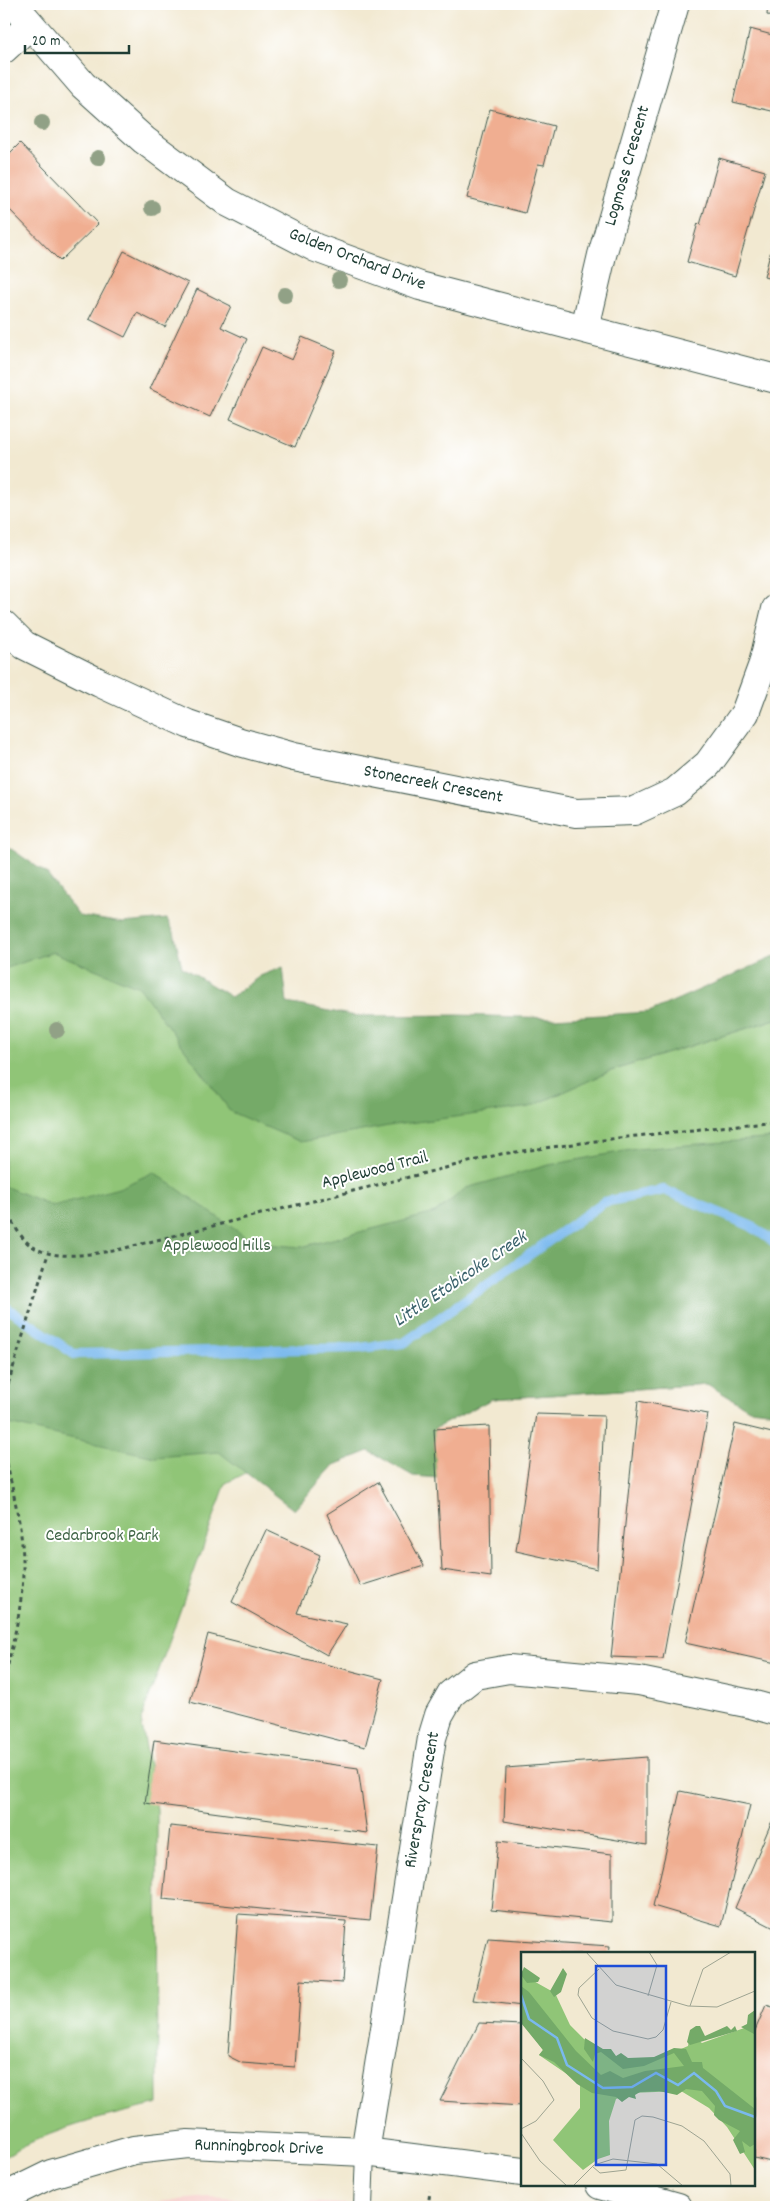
<svg xmlns="http://www.w3.org/2000/svg" width="780" height="2211" font-family="Dekko,sans-serif">
<style>
.built{fill:#f7d0cd}
.green{fill:#90c577;stroke:#588156}
.forest{fill:#74aa68;stroke:#4a744e}
.lines{fill:none;stroke-linecap:round;stroke-linejoin:round}
.stream{stroke:#7ab9ee;stroke-width:10}
.building{fill:#f0ae91}
.lane-casing{stroke:#3f574c;stroke-width:20}
.street-casing{stroke:#3f574c;stroke-width:30}
.secondary-casing{stroke:#3f574c;stroke-width:30}
.path{stroke:#3f574c;stroke-width:3;stroke-dasharray:4 4;stroke-linecap:butt}
.lane{stroke:#fff;stroke-width:18}
.street{stroke:#fff;stroke-width:28}
.secondary{stroke:#fff;stroke-width:28}
.tree{fill:#91a186}
.labels{text-anchor:middle;dominant-baseline:central;stroke-width:4;stroke-linejoin:round;paint-order:stroke}
.street-label{font-size:18px;fill:#1f3d34;stroke:#fff}
.park-label{font-size:18px;fill:#416648;stroke:#fff}
.water-label{font-size:19px;font-style:italic;fill:#3a626c;stroke:#fff}
.inset-river{fill:none;stroke:#7ab9ee;stroke-width:2.5}
.inset-road{fill:none;stroke:#9ea492;stroke-width:1}
.view{fill:#1d4ed8;fill-opacity:0.15;stroke:#1d4ed8;stroke-width:2.5}
.inset-edge{fill:none;stroke:#1f3d34;stroke-width:2.5}
</style>
<rect width="100%" height="100%" fill="#fff"/>
<filter id="ink" filterUnits="userSpaceOnUse"><feTurbulence type="fractalNoise" baseFrequency=".02" numOctaves="2"/><feDisplacementMap in="SourceGraphic" scale="10" xChannelSelector="R" yChannelSelector="G"/><feConvolveMatrix kernelMatrix="1 2 1 2 8 2 1 2 1" color-interpolation-filters="sRGB"/></filter>
<filter id="wash" filterUnits="userSpaceOnUse"><feTurbulence type="fractalNoise" baseFrequency=".0096" numOctaves="4" result="noise"/><feDisplacementMap in="SourceGraphic" scale="20" xChannelSelector="R" yChannelSelector="G"/><feGaussianBlur stdDeviation="1.12" result="paint"/><feColorMatrix in="noise" values="0 0 0 0 0 0 0 0 0 0 0 0 0 0 0 0 0 1.4 0 .05"/><feComposite in="paint" operator="in"/></filter>
<g filter="url(#wash)">
<rect width="100%" height="100%" fill="#f2e9d1"/>
<path class="built" d="M208 2197 401 2207H106Z"/>
<path class="green" d="M4 890 319 1059 611 1071 776 1019V1385L707 1384 377 1407 226 1483 141 1720 157 1810 158 2104C105 2117 50 2128 4 2157Z"/>
<g class="forest">
<path d="M4 844 46 873 79 916 123 923 167 919 174 932 182 967 231 997 260 976 283 967 287 1003 356 1016 458 1015 554 1018 649 1012 776 956V1019L611 1071 530 1107 394 1125 301 1142 231 1112 139 987 53 952 4 969Z"/>
<path d="M776 1138V1412L749 1409 707 1384 492 1399 434 1429 451 1479 413 1476 369 1451 334 1465 294 1510 219 1452 155 1457 4 1423V1186L53 1206 119 1188 154 1172 254 1243 301 1247 435 1213 466 1188 549 1165 636 1149Z"/>
</g>
<g class="lines">
<path class="stream" d="M4 1306 74 1354 359 1348 404 1343 604 1202 664 1190 751 1226 776 1243"/>
</g>
<g id="blocks">
<g class="building">
<path d="M768 4H776V16L767 15Z"/>
<path d="M750 29 776 36V112L733 102Z"/>
<path d="M490 109 554 126 544 165 538 164 525 213 467 198Z"/>
<path d="M20 143 98 224 60 261 4 204V159Z"/>
<path d="M719 158 765 171 735 276 687 262 698 223 700 225Z"/>
<path d="M776 231V280L764 277Z"/>
<path d="M124 251 188 283 165 327 137 313 125 337 89 319Z"/>
<path d="M197 289 231 306 221 327 247 339 210 417 150 389Z"/>
<path d="M302 337 336 351 295 447 230 419 262 347 292 360Z"/>
<path d="M638 1401 708 1414 663 1659 611 1657Z"/>
<path d="M536 1414 604 1416 597 1569 516 1551Z"/>
<path d="M735 1424 776 1434V1663L685 1643Z"/>
<path d="M489 1426 491 1577 442 1570 434 1429Z"/>
<path d="M378 1482 424 1566 360 1586 327 1514Z"/>
<path d="M266 1530 320 1555 297 1613 347 1624 327 1655 232 1602Z"/>
<path d="M208 1634 383 1679 365 1747 190 1702Z"/>
<path d="M154 1740 358 1768 367 1833 145 1803Z"/>
<path d="M647 1757V1845L504 1821 506 1768Z"/>
<path d="M680 1791 750 1805 721 1926 653 1906Z"/>
<path d="M776 1817V1929L735 1908 771 1823Z"/>
<path d="M170 1826 378 1847 370 1920 163 1899Z"/>
<path d="M498 1841 612 1854V1922L491 1910Z"/>
<path d="M238 1914 346 1921 342 1983 301 1980 295 2067 242 2063 228 2056Z"/>
<path d="M488 1938 610 1946 609 1954H522V2006L473 2000Z"/>
<path d="M766 2005 776 2008V2151L771 2162 754 2158V2033Z"/>
<path d="M479 2023 522 2025V2106L440 2101Z"/>
</g>
</g>
</g>
<g filter="url(#ink)">
<use href="#blocks" fill-opacity="0" stroke="#3f574c" stroke-width="1"/>
<g class="lines">
<g class="lane-casing">
<path id="lane" d="M363 2207 365 2152"/>
</g>
<g class="street-casing">
<g id="street">
<path d="M4 49 30 25"/>
<path d="M585 328 602 255 675 4"/>
<path d="M4 625 24 645 100 683 188 724 240 742 294 757 576 813 634 811 675 792 708 764 745 713 763 664 776 609"/>
<path d="M365 2152 432 1738 439 1715 451 1694 475 1675 509 1669 639 1681 751 1704 776 1711"/>
</g>
</g>
<g class="secondary-casing">
<g id="secondary">
<path d="M13 4 83 85 144 140 227 202 316 248 420 286 776 379"/>
<path d="M600 2185 678 2207"/>
<path d="M4 2197 51 2174 134 2150 188 2144 365 2152 522 2172"/>
</g>
</g>
<g class="path">
<path d="M4 1208C11 1219 18 1235 29 1244 52 1262 87 1254 113 1251L501 1154 618 1138 776 1121"/>
<path d="M4 1407 5 1394 48 1254"/>
<path d="M4 1448C11 1488 24 1528 23 1569 23 1607 12 1645 4 1682"/>
<path d="M428 2207 430 2191"/>
</g>
<use href="#lane" class="lane"/>
<use href="#street" class="street"/>
<use href="#secondary" class="secondary"/>
</g>
<g class="tree">
<circle cx="42" cy="123" r="8"/>
<circle cx="98" cy="158" r="8"/>
<circle cx="152" cy="208" r="8"/>
<circle cx="339" cy="280" r="8"/>
<circle cx="285" cy="295" r="8"/>
<circle cx="57" cy="1030" r="8"/>
</g>
</g>
<g class="labels">
<g class="street-label">
<text transform="translate(628 166) rotate(-74)">Logmoss Crescent</text>
<text transform="translate(357 260) rotate(21)">Golden Orchard Drive</text>
<text transform="translate(433 785) rotate(11)">Stonecreek Crescent</text>
<text transform="translate(375 1171) rotate(-14)">Applewood Trail</text>
<text transform="translate(423 1800) rotate(-80)">Riverspray Crescent</text>
<text transform="translate(259 2148) rotate(2)">Runningbrook Drive</text>
</g>
<g class="park-label">
<text x="217" y="1246">Applewood Hills</text>
<text x="102" y="1536">Cedarbrook Park</text>
</g>
<g class="water-label">
<text transform="translate(461 1280) rotate(-34)">Little Etobicoke Creek</text>
</g>
</g>
<g transform="translate(521 1952)">
<rect width="234" height="234" fill="#f2e9d1"/>
<path d="M0 17 9 27 34 41 49 73 63 87 103 109 106 106 130 110 167 94 169 82 181 91 226 75 234 68V218L206 175 188 156 160 139 109 141 95 147 88 169 89 203 77 207 62 218 49 206 32 188 59 156V131L18 103 22 98 0 69Z" fill="#90c577"/>
<path d="M3 15 19 26 17 30 6 31 0 23ZM42 16 46 22 40 40 33 45 29 39ZM0 34 8 40 55 99 80 123 89 119 102 126 124 119 163 114 153 101 123 114 102 117 80 100 74 102 72 110 63 97 64 86 82 97H90L95 104 100 101 107 106 133 105 153 96 165 97 171 110H181L182 116 234 157V192L229 195 221 189 224 200 219 202 212 188 219 179 198 168 193 163 194 154 181 139 165 137 156 143 138 139 119 140 114 143 115 147 108 145 101 150 95 145 71 141 56 132 33 110 18 103 22 98 0 71ZM234 58V82H233L220 75 226 72 227 63ZM175 74H179L184 84 206 74 210 78 214 74 216 79 169 93 166 90 169 78Z" fill="#74aa68"/>
<path class="inset-river" d="M0 43 8 67 36 86 46 113 82 136 111 135 135 121 157 133 173 121 195 139 204 154 234 165"/>
<path class="inset-road" d="M65 0 95 33 167 54 196 55 234 39M78 17 58 36 57 43 71 66 92 79 127 87 135 85 142 78 150 50M127 44 136 13 128 0M169 54 182 17 210 0M0 106 22 129 33 148 15 169 0 177M0 181 19 209 46 234M71 214 79 221 105 218 114 168 121 164 132 165 161 174 183 189 209 222 210 234M52 234 73 213 92 207 136 212 162 234"/>
<path class="view" d="M75 14H145V213H75Z"/>
<rect width="234" height="234" class="inset-edge"/>
</g>
<rect width="780" height="2211" fill="none" stroke="#fff" stroke-width="20"/>
<path d="M25 45v8h104v-8" fill="none" stroke="#1f3d34" stroke-width="2.5"/>
<text x="32" y="45" font-size="15" fill="#1f3d34" stroke="#ffffff" stroke-width="4" paint-order="stroke">20 m</text>
</svg>
